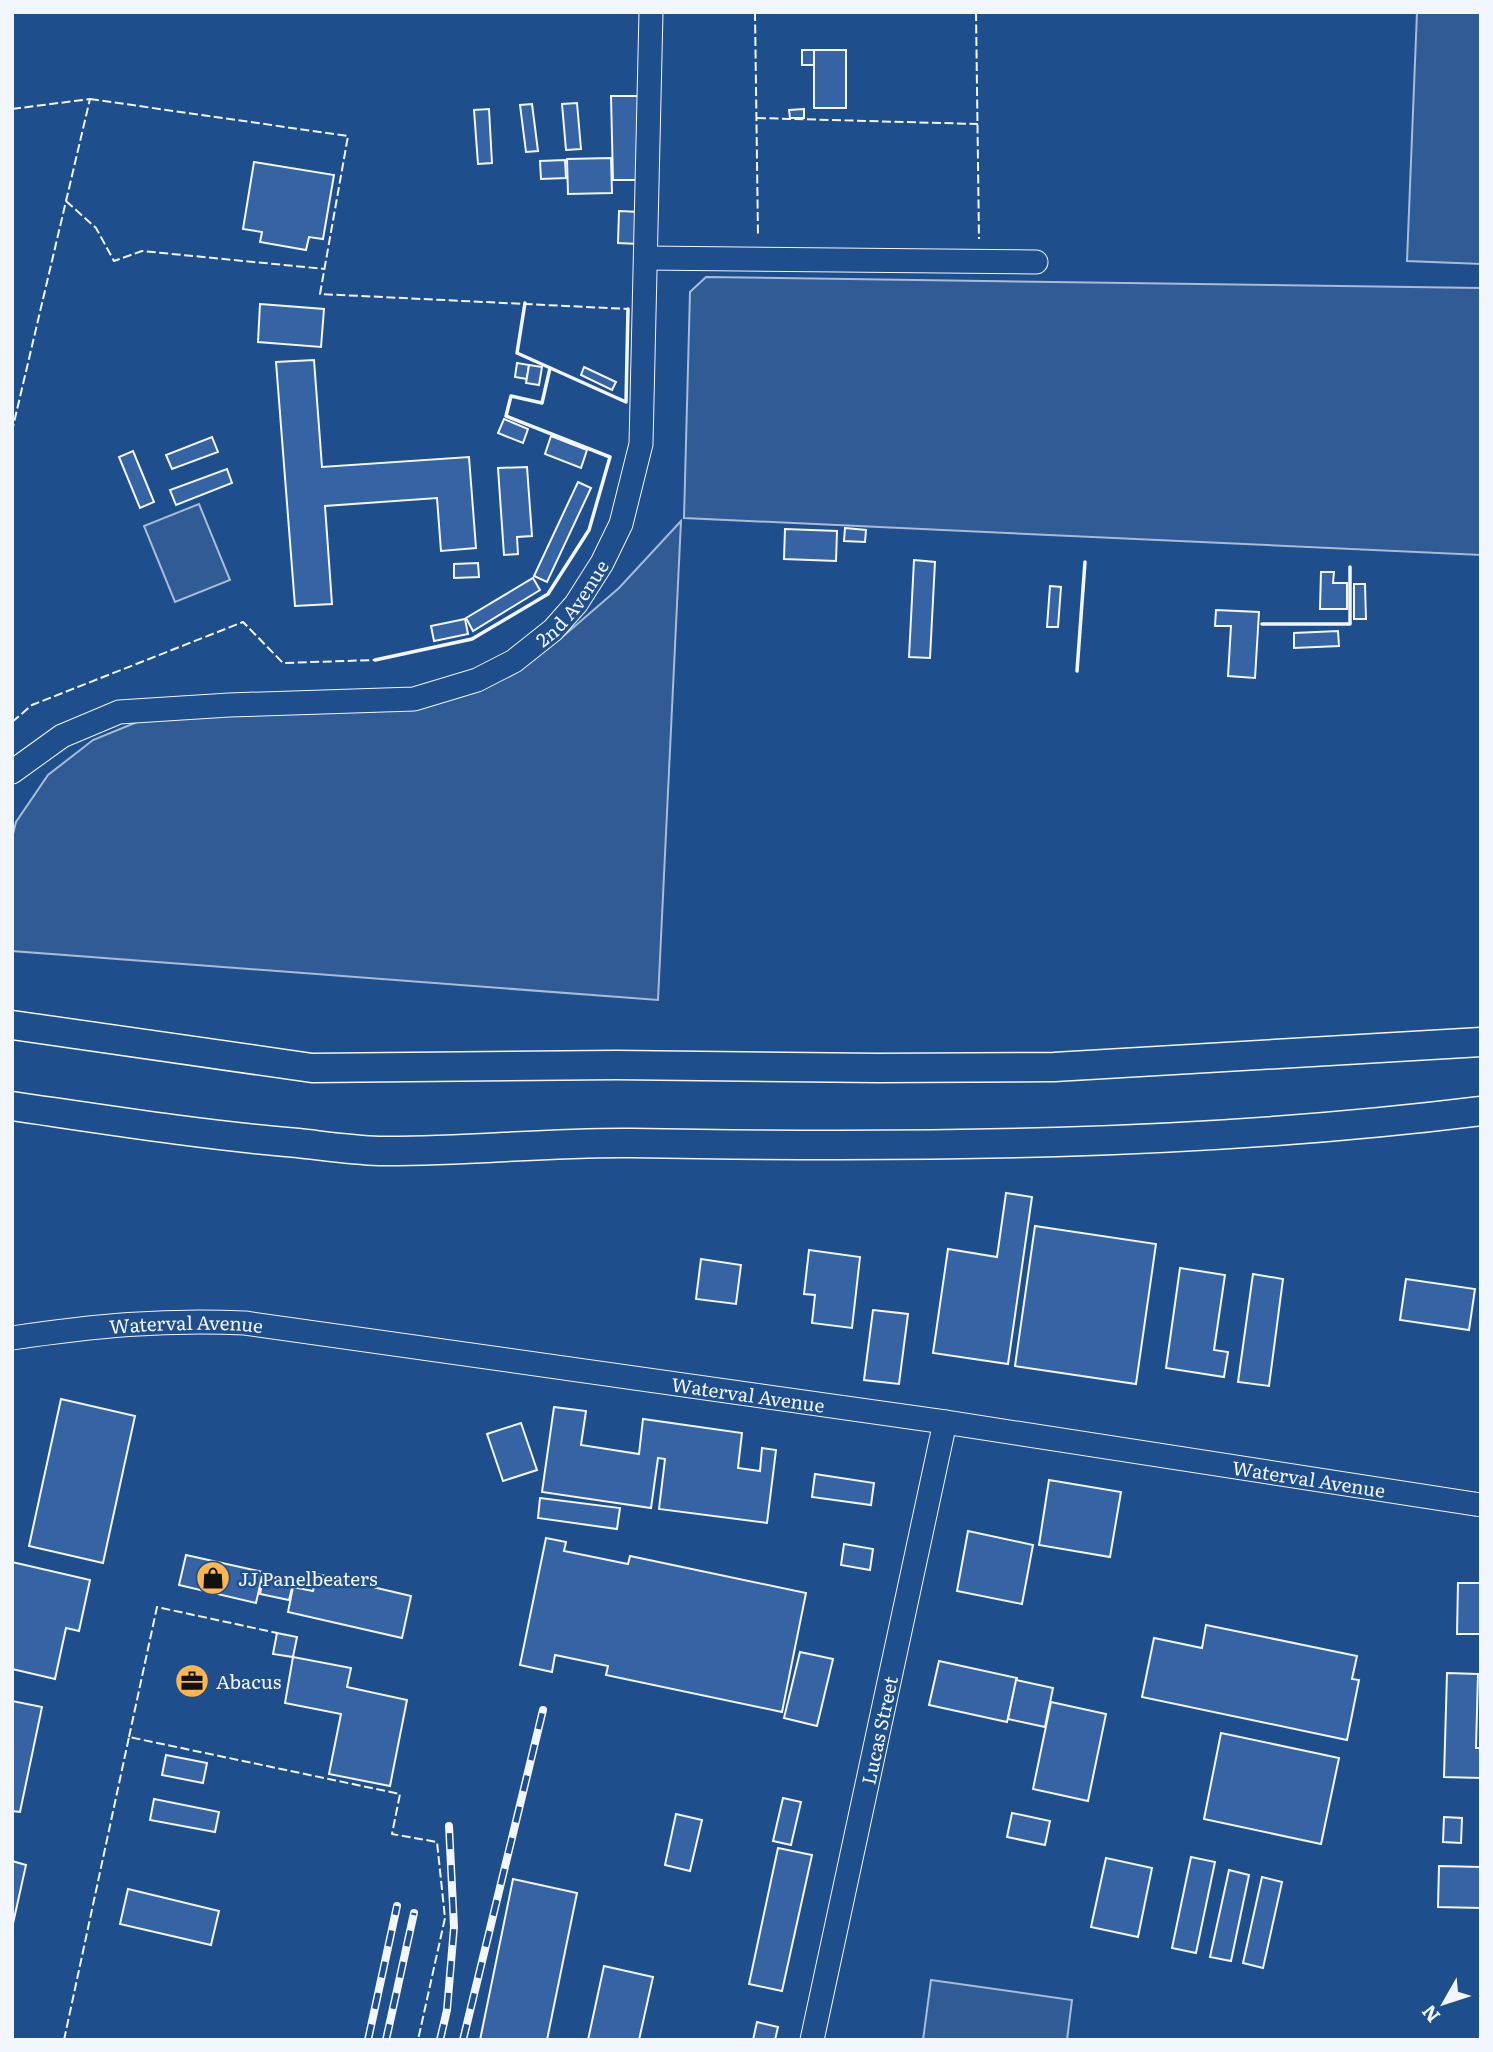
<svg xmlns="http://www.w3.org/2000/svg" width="1493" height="2052" font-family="Literata,serif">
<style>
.built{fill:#305b95;stroke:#a8bbd7;stroke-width:2}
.building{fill:#3563a3;stroke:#f2f6ff;stroke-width:2}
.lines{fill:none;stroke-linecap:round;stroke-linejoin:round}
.minor-casing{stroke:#f2f6ff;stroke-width:25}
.major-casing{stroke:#f2f6ff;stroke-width:31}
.minor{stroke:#1f4e8c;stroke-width:23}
.major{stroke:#1f4e8c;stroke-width:28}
.rail-casing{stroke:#f2f6ff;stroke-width:8}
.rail{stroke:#1f4e8c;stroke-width:5;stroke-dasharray:16;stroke-linecap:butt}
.fence{stroke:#f2f6ff;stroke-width:2;stroke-dasharray:9 3.5;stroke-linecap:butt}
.wall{stroke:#f2f6ff;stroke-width:3.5}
.labels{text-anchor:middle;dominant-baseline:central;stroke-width:5;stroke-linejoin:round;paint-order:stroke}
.street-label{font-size:19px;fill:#f2f6ff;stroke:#1f4e8c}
.poi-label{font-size:19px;fill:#f2f6ff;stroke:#1f4e8c;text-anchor:start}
</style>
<rect width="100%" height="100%" fill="#1f4e8c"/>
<g class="built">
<path d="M1417 12H1481V264L1407 261Z"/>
<path d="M706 277 1481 288V555L684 518 690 292Z"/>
<path d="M199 504 230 580 175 602 144 526Z"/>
<path d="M681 521 658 1000 12 951V838L16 822 48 775 93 740 142 720 446 692 560 639 619 588Z"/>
<path d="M931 1980 1072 2000 1067 2040H923Z"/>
</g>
<g class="building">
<rect x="802" y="50" width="12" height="15"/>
<rect x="814" y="50" width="32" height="58"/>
<path d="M611 96H639L642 180H613Z"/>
<path d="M577 103 581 149 566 150 562 104Z"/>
<path d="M532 104 538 151 526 152 520 105Z"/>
<path d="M489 109 492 163 478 164 474 110Z"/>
<path d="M804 109V118H790L789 110Z"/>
<path d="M611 158 612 193 568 194 567 159Z"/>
<path d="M565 160 566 178 541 179 540 161Z"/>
<path d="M254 162 334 175 323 239 309 237 306 250 260 242 262 232 243 229Z"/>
<path d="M619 211 640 212 639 244 618 243Z"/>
<path d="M260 304 324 309 321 347 258 342Z"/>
<path d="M314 360 322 467 469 457 476 548 441 551 437 498 325 506 332 604 295 606 276 362Z"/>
<path d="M517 363 529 365 527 379 515 377Z"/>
<path d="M529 365 542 367 539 385 526 383Z"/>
<path d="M584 367 616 382 612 390 581 375Z"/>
<path d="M504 419 528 429 523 443 498 433Z"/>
<path d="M551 436 587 450 581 468 545 454Z"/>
<path d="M212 437 218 452 172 469 166 455Z"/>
<path d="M133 451 154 502 140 508 119 457Z"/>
<path d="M527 467 532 536 517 537 518 554 504 555 498 468Z"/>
<path d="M227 469 232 483 176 505 170 490Z"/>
<path d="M578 482 591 488 547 582 534 576Z"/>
<path d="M845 528 866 530 865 542 844 541Z"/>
<path d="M785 529 837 531 836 561 784 559Z"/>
<path d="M914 560 935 562 930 658 909 657Z"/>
<path d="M478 563 479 577 454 578V564Z"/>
<path d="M1321 572H1334L1333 583H1347V609H1320Z"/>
<path d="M533 578 540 590 473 631 466 618Z"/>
<path d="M1354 584H1365L1366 619H1354Z"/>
<path d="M1050 586 1061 587 1058 627H1047Z"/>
<path d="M1216 610 1259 612 1255 678 1228 676 1231 626H1215Z"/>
<path d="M465 619 468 634 434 641 431 626Z"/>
<path d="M1338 631 1339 646 1294 648V633Z"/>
<path d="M1006 1193 1032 1197 1008 1364 933 1353 948 1249 997 1257Z"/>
<path d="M1035 1226 1156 1244 1136 1384 1015 1366Z"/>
<path d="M809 1250 860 1257 852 1328 812 1323 815 1295 804 1294Z"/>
<path d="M701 1259 741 1265 736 1304 696 1299Z"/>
<path d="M1180 1268 1225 1275 1214 1350 1228 1352 1224 1377 1166 1368Z"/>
<path d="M1253 1274 1283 1279 1269 1386 1238 1382Z"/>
<path d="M1406 1279 1475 1289 1469 1330 1400 1320Z"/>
<path d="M873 1310 908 1314 899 1384 864 1380Z"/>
<path d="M61 1399 135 1416 103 1563 29 1546Z"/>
<path d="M554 1407 586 1411 581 1445 639 1454 643 1419 742 1433 738 1468 760 1471 762 1448 776 1450 767 1523 659 1509 665 1459 658 1458 651 1508 542 1492Z"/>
<path d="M521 1423 537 1470 503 1481 487 1434Z"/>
<path d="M815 1474 874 1483 871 1505 812 1497Z"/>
<path d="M1049 1480 1121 1492 1110 1557 1039 1545Z"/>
<path d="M540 1498 620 1508 617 1529 538 1518Z"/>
<path d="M968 1531 1033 1545 1022 1604 957 1591Z"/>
<path d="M546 1538 566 1542 564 1551 628 1564 630 1556 806 1593 782 1712 606 1675 608 1666 555 1655 552 1672 520 1665Z"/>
<path d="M844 1544 873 1549 870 1570 841 1565Z"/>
<path d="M186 1555 263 1572 256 1603 179 1585Z"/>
<path d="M12 1562 90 1580 79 1631 66 1628 55 1679 12 1669Z"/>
<path d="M317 1574 411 1596 402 1638 288 1612 293 1587 313 1591Z"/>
<path d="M263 1578 293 1584 289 1600 260 1594Z"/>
<path d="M1458 1583H1481V1634H1457Z"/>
<path d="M1206 1625 1357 1656 1352 1679 1359 1680 1347 1740 1142 1697 1154 1638 1202 1648Z"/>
<path d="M277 1633 297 1637 293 1657 273 1654Z"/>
<path d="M800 1652 833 1659 817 1726 784 1718Z"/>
<path d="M293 1657 351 1668 347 1687 407 1700 390 1786 329 1774 341 1714 285 1703Z"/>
<path d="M939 1661 1017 1678 1007 1722 929 1705Z"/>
<path d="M1447 1673 1478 1674 1476 1748H1481V1778L1444 1777Z"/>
<path d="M1016 1680 1053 1688 1045 1727 1008 1719Z"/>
<path d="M12 1701 42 1707 20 1812 12 1811Z"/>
<path d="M1051 1702 1106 1714 1088 1801 1033 1789Z"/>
<path d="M1221 1733 1339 1758 1321 1844 1204 1819Z"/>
<path d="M166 1755 207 1763 203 1783 162 1775Z"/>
<path d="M783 1798 801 1802 791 1845 773 1841Z"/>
<path d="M154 1799 219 1812 215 1832 150 1820Z"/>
<path d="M1012 1813 1050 1821 1045 1845 1007 1837Z"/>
<path d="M676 1814 702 1820 690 1871 665 1865Z"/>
<path d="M1444 1817 1462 1818 1461 1843 1443 1842Z"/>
<path d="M778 1848 812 1855 782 1991 749 1984Z"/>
<path d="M1191 1857 1215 1862 1196 1953 1172 1948Z"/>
<path d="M1106 1858 1152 1868 1138 1937 1091 1927Z"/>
<path d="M12 1861 26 1865 12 1928Z"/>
<path d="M1439 1866 1481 1867V1908L1438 1907Z"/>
<path d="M1229 1870 1249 1875 1231 1961 1210 1957Z"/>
<path d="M1262 1877 1282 1882 1263 1968 1243 1963Z"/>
<path d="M513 1879 577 1893 547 2040H480Z"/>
<path d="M128 1889 219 1911 211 1945 120 1924Z"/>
<path d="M604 1966 653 1977 639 2040H588Z"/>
<path d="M757 2022 778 2027 775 2040H753Z"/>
</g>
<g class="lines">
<g class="minor-casing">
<g id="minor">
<path d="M646 258 1036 262"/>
<path id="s1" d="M12 772 62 736 119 712 229 705 414 699 477 680 514 661 553 630 576 604 602 563 621 524 641 444 651 12"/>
<path id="s2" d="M12 1338C93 1326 164 1319 245 1323L945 1422 1481 1505"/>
<path id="s3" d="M812 2040 945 1422"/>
</g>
</g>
<g class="major-casing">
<g id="major">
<path d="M12 1025 312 1068 616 1065 878 1068 1054 1067 1481 1042"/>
<path d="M12 1106C108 1120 202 1135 298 1143 325 1146 353 1150 379 1151 463 1152 547 1142 631 1143 914 1148 1199 1146 1481 1111"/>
</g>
</g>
<use href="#minor" class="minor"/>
<use href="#major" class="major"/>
<g class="rail-casing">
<g id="rail">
<path d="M368 2040 397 1906"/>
<path d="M386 2040 414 1913"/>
<path d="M440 2040 447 2010 454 1927 449 1826"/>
<path d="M463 2040 543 1710"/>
</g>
</g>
<use href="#rail" class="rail"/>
<g class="fence">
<path d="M755 12 758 236"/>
<path d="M976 12 979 239"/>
<path d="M90 99 348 136 320 294 628 309"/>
<path d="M12 109 90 99 12 431"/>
<path d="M757 118 978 124"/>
<path d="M66 201 96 228 114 261 142 251 325 269"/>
<path d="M12 722 32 705 243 622 283 663 375 660"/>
<path d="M129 1737 157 1607 277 1633"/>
<path d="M64 2040 129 1737 400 1794 392 1834 437 1842 445 1918 418 2040"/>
</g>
<g class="wall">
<path d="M525 303 517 353 626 402 628 309"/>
<path d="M1262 624H1350V567"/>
<path d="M375 660 472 639 548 594 589 530 610 457 506 416 511 396 542 403 550 368"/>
<path d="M1077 671 1085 562"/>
</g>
</g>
<defs>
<g id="shop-disc" transform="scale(1.75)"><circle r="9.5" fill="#ffb74d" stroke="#1f4e8c"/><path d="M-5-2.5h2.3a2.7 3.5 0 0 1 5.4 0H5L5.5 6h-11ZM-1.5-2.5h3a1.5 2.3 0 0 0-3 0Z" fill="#111"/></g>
<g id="office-disc" transform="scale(1.75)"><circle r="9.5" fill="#ffb74d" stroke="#1f4e8c"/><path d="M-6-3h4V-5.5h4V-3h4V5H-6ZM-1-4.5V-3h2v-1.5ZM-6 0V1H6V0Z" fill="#111"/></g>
</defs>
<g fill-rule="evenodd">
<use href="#shop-disc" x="213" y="1578"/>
<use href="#office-disc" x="192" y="1681"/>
</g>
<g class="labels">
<g class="street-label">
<text stroke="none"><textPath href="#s1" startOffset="609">2nd Avenue</textPath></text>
<text stroke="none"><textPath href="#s2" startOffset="175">Waterval Avenue</textPath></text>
<text stroke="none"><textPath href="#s2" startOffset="742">Waterval Avenue</textPath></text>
<text stroke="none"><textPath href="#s2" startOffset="1309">Waterval Avenue</textPath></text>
<text stroke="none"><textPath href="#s3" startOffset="317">Lucas Street</textPath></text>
</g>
<g class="poi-label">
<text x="238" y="1578">JJ Panelbeaters</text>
<text x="216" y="1681">Abacus</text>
</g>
</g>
<rect width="1493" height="2052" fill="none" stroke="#f2f6ff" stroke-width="28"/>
<g transform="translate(1444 2003) rotate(231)" stroke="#1f4e8c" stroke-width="5" paint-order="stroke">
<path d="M0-5L12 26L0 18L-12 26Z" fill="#f2f6ff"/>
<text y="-10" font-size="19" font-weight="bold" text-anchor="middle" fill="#f2f6ff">N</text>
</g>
</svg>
